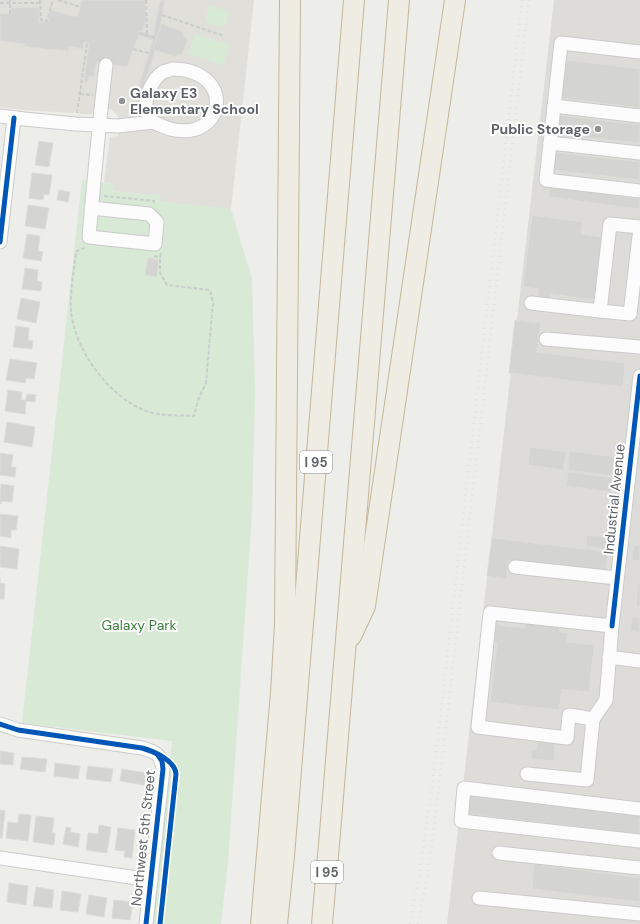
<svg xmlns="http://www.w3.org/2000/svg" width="640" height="924" font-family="'DM Sans',sans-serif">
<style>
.industrial{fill:#dddcd9}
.education{fill:#e0dfd9}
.green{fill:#d8e9d6}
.building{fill:#d4d4d2;stroke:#dcdcd8}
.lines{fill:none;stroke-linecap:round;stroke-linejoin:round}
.minor-casing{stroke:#cacbca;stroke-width:15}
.highway-casing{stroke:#c3b798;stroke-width:22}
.path{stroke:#c9cecb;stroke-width:2;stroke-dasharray:4 2;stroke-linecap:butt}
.minor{stroke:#fcfcfc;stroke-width:13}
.highway{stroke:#efece3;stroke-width:20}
.rail{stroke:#e3e4e3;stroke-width:3;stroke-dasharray:1 5;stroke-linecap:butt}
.cycleway-casing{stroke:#fff;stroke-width:8}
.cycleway{stroke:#0057b8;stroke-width:5}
.poi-dot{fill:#909394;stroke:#fff;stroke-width:1.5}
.labels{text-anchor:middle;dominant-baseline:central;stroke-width:4;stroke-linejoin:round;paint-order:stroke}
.shield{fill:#fff;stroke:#8e9194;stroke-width:1}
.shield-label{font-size:13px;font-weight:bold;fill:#5e6266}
.poi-label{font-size:14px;font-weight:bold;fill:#5e6266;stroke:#fff;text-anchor:start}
.street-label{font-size:14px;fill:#5e6266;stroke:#fff}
.park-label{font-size:14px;fill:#3b813f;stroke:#fff}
</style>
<rect width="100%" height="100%" fill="#edede9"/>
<path class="industrial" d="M554 0H640V924H447Z"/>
<path class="education" d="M0 0H254L231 209 160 202 161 196 113 191V184L104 182 110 137 118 136V116L111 109 97 107 92 114H79V110H76L75 113 22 110 0 107Z"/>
<g class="green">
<path d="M210 5 230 12 224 28 204 21Z"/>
<path d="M195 34 230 45 223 66 188 54Z"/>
<path d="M82 180 114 184 113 191 161 196V202L231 209 252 279 255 393 252 513 228 862 221 924H151L172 741 22 723Z"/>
</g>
<g class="building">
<path d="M82 0H145L146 20 142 32 140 31 127 67 96 62 94 76H89L88 82H84L89 43 84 42 83 49 69 47 68 51 53 49V50L24 46 25 44 0 41V13L11 14V7L40 8 39 22H48L51 10 72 16H78Z"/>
<path d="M160 0H165L160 28 153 49 155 50 149 70 138 102 134 101 153 40 138 35 140 31 153 36Z"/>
<path d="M162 24 184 32 183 36 188 38 182 55 178 54 176 57 153 49Z"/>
<path d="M565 60 640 69V108L561 98Z"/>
<path d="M558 115 640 125V143L556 134Z"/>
<path d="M39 141 53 143 49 167 35 165Z"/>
<path d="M554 152 640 162V180L552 170Z"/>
<path d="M32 173 52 175 49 195 44 194 43 200 29 198Z"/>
<path d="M550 187 640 199V209L549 197Z"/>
<path d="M59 190 70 192 68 202 57 200Z"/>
<path d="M28 205 49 208 45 229 25 226Z"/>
<path d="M532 215 583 222 581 234 602 237 594 300 551 294 550 302 537 301 539 289 523 287Z"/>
<path d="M27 234 40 236 38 251 43 252 41 261 23 258Z"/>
<path d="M148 258 159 260 157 277 145 275Z"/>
<path d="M25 268 38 270 37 281 42 282 41 291 22 289Z"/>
<path d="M21 298 40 302 36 323 17 319Z"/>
<path d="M515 320 541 323 537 352 625 363 623 387 509 373Z"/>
<path d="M16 326 29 328 28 340 33 341 32 349 13 347Z"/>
<path d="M10 359 37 363 34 379 26 378 25 383 6 380Z"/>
<path d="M8 390 22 392 21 400H26L27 394 36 395 35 402 26 401 25 414 5 411Z"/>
<path d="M7 422 35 427 32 447 4 442Z"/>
<path d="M530 447 566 452 563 470 528 465Z"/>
<path d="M570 451 615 457 613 476 568 470Z"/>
<path d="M0 453 13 455 11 467H16L15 477 0 475Z"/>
<path d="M568 472 613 478 611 492 566 486Z"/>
<path d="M1 484 14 486 12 502 2 501 1 504H0Z"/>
<path d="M0 514 18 516 16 530H11V538L0 536Z"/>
<path d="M587 535 607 537 606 549 586 546Z"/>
<path d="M492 538 608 552 605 572 508 560 506 579 487 576Z"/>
<path d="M634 545H640V561L632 560Z"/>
<path d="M0 546 19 549 17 569 0 567Z"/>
<path d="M640 576V606L636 605Z"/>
<path d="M0 577V583L5 584 4 599H0Z"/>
<path d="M632 617 640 618V633L630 631Z"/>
<path d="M525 622 560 625 559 632 568 633 567 642 594 645 589 692 562 689 559 710 490 702 497 643 489 642 491 624 524 628Z"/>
<path d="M537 741 555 743 554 761 531 759 532 750H536Z"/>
<path d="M0 751 14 753 13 765 0 764Z"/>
<path d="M22 757 47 759 45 772 20 769Z"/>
<path d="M55 763 80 766 78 779 54 776Z"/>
<path d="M88 766 113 769 111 782 86 779Z"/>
<path d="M122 769 146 773 144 785 120 781Z"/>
<path d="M469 795 640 815V834L467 814Z"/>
<path d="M0 810 5 811 2 838H0Z"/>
<path d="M19 814 31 815 28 841 6 838 8 822 18 823Z"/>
<path d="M36 816 54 818 52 833H55L54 845 33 842Z"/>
<path d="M99 825 111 827 107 853 86 850 88 833 98 834Z"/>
<path d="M66 827 71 828 70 832 80 834 78 847 63 844Z"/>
<path d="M118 828 135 830 132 858 124 857 125 851 115 850Z"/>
<path d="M534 864 640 878V902L532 889Z"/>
<path d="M9 883 28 886 26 905 7 902Z"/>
<path d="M36 887 54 890 52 908 33 906Z"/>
<path d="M62 891 81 894 78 912 60 910Z"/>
<path d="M89 895 107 898 104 917 86 914Z"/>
<path d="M114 900 133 902 130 920 112 918Z"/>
</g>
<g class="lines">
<g class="minor-casing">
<g id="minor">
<path d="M640 52 561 43 546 180 640 191"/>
<path d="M172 69C236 69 227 143 170 129 164 127 158 124 153 122 151 118 146 113 146 108 145 96 153 78 163 72 166 71 170 70 172 69Z"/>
<path d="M554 106 640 116"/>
<path d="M0 116 24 119 76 124 118 126 153 122"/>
<path d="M550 143 640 153"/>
<path d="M91 208 149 214 157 222 155 244 89 237C94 180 99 122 106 65"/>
<path d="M0 242 14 118"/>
<path d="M531 303 600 311 610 224 640 227"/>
<path d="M600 311 630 314 640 228"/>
<path d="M546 339 640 347"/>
<path d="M515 567 617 578"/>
<path d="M612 626 490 613 478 727 567 738 569 715 593 719 606 700 612 626 640 376"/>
<path d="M609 657 640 661"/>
<path d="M0 724 18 730 142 748C156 752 161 754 163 769L146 924"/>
<path d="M527 774 587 780 593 719"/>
<path d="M640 809 464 788 461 821 640 841"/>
<path d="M499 853 640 868"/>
<path d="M0 858 151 880"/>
<path d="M479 898 640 914"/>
</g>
</g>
<g class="highway-casing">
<g id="highway">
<path d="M351 636 365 606 455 0"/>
<path d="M261 924 281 693 285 624 290 0"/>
<path d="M277 924 284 856 354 0"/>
<path d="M322 924 331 821 399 0"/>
</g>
</g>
<g class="path">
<path d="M40 0 41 20 47 21 53 0"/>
<path d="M58 0 80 7"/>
<path d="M146 0 147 34"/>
<path d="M0 3H40"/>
<path d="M10 14V0"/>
<path d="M162 15 224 36"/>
<path d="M139 33 156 38"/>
<path d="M133 49 149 53"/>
<path d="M160 93 165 95"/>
<path d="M80 94 93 95"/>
<path d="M77 113 87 43"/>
<path d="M104 196 154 201V204"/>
<path d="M85 248 80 249 76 252C74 271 70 291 71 310 74 350 110 399 149 412 161 416 180 415 194 416L198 400 206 383 213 303 210 290 167 285 160 273V257"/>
<path d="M154 256 160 257 161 253"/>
</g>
<use href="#minor" class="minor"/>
<use href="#highway" class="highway"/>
<g class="rail">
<path d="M410 924 419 876 433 779 522 0"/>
<path d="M418 924 427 878 440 780 529 0"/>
</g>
<g class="cycleway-casing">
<g id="cycleway">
<path d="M0 242 14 118"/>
<path d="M612 626 640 376"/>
<path d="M0 724 18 730 142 748C153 751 175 760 176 774L160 924"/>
<path d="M146 924 163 769 162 761 158 755"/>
</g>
</g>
<use href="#cycleway" class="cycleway"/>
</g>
<g class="poi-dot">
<circle cx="122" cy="101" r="4"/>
<circle cx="598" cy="129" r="4"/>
</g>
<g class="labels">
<g class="shield">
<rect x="300" y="451" width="32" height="22" rx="3"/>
<rect x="311" y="861" width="32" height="22" rx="3"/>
</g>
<g class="shield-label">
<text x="316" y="462">I 95</text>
<text x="327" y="872">I 95</text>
</g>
<g class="poi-label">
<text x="130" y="93">Galaxy E3<tspan x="130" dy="16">Elementary School</tspan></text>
<text x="590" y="129" text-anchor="end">Public Storage</text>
</g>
<g class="street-label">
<text transform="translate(614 499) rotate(-84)">Industrial Avenue</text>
<text transform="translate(143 838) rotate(-84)">Northwest 5th Street</text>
</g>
<g class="park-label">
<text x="139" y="625">Galaxy Park</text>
</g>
</g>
</svg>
